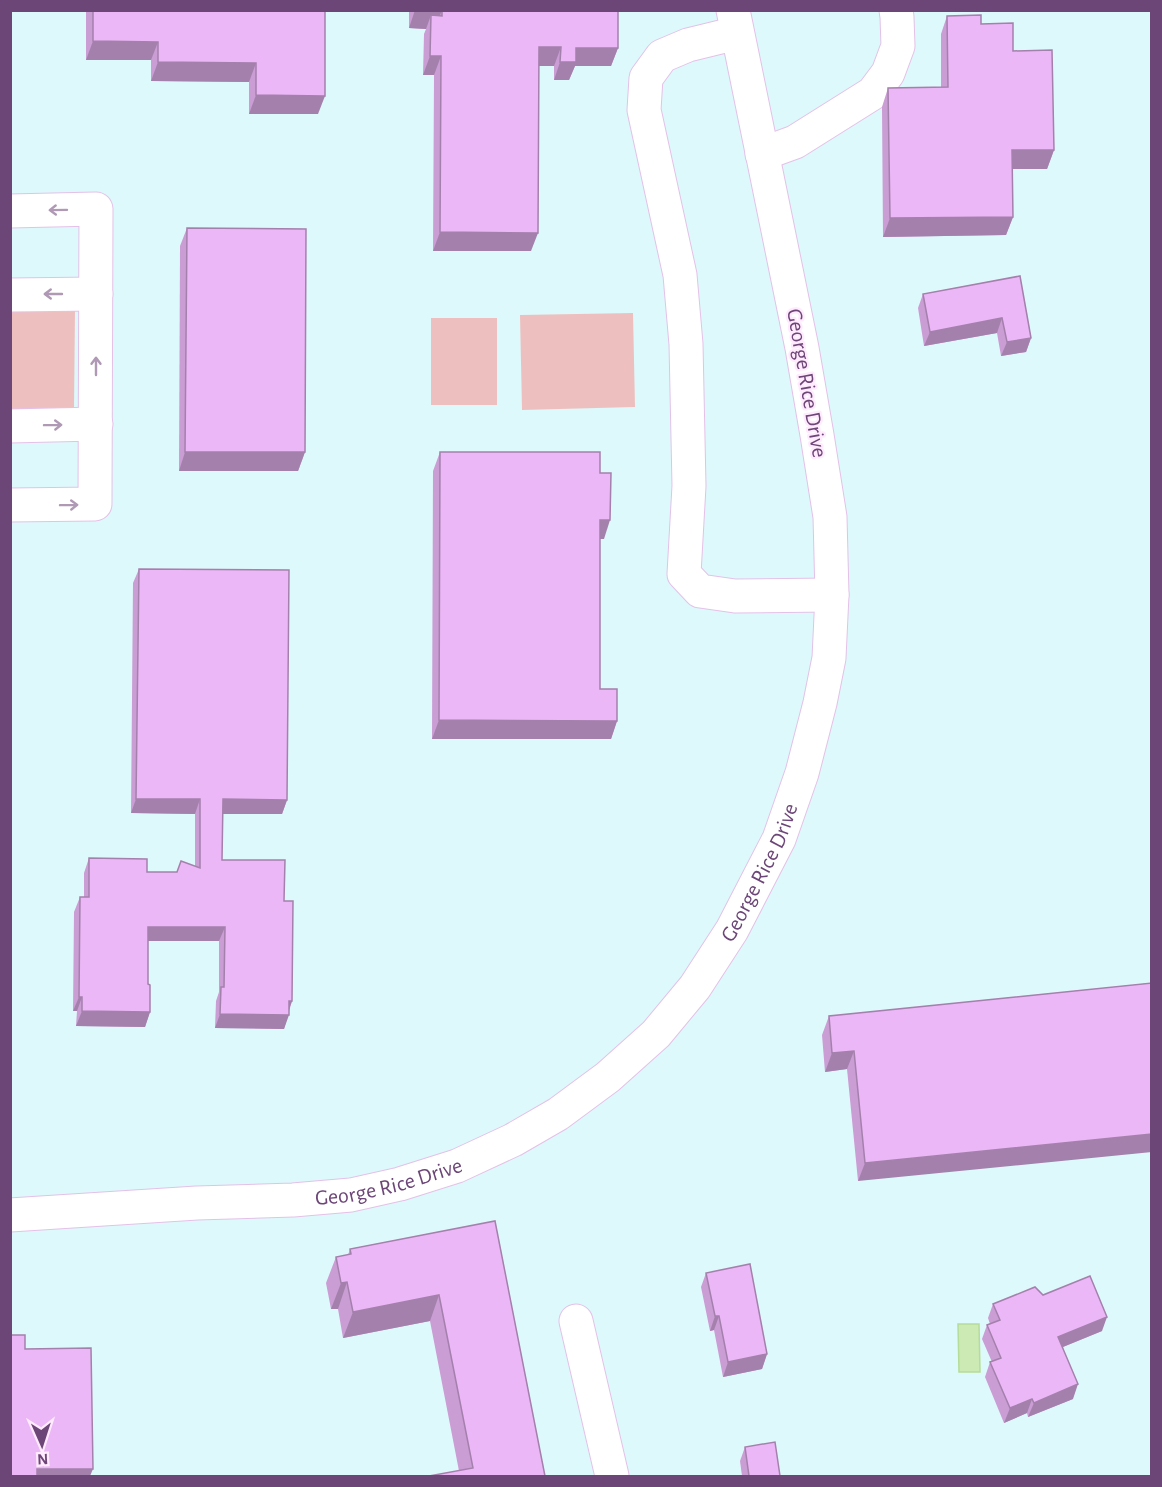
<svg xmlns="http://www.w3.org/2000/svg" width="1162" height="1487" font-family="'Alegreya Sans',sans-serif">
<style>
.education{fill:#def9fb}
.green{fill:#edc0bf}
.water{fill:#cbeab4;stroke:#b6dc99;stroke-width:1.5}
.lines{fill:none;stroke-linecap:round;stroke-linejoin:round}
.minor-casing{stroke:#e4c1e8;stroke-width:35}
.minor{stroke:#fff;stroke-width:33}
.wall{fill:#ca9dd4}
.shaded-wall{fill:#a480ac}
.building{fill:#ebb7f6;stroke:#a480ac;stroke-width:1.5}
.oneway{stroke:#af99b5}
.labels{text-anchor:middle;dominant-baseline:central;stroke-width:4.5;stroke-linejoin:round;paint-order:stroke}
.street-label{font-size:22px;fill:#6d4678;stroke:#ffeafe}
</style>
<rect width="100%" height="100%" fill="#fee2fd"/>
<rect class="education" x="11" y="11" width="1140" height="1465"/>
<g class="green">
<path d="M11 310H75L74 409H11Z"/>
<path d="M633 313 635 407 522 410 520 315Z"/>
<rect x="431" y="318" width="66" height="87"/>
</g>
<path class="water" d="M958 1324H979L980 1372H959Z"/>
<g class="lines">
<g class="minor-casing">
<g id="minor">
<path d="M737 33 688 45 662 56 646 78 644 110 680 275 686 344 689 486 684 574 700 591 735 596 832 595"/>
<path d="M762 154 795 142 873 93 888 73 898 46 897 17 896 10"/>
<path d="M10 211 96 209 95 504 10 505"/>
<path d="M10 295 96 294"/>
<path d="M10 426 96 424"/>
<path id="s1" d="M10 1215 197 1203 293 1200 351 1195 400 1184 457 1166 513 1140 558 1114 608 1077 656 1034 695 987 732 930 779 839 802 773 820 703 829 658 832 595 830 517 817 435 802 348 733 10"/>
<path d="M576 1321 612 1476"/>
</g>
</g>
<use href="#minor" class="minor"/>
</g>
<g class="wall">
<path d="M86 10H325L318 114H249V82L151 81V60H86Z"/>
<path d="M409 10H618V48L611 66H575L569 80H554V66H539L531 251H433L434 75H423L424 34 426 29 409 28Z"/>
<path d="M947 16 981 24 1013 51 1054 150 1047 169H1012L1013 217 1006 235 883 237 882 107 888 88 941 87V34Z"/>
<path d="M187 228 305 452 298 471H179L180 246Z"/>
<path d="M1020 276 1031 338 1026 352 1001 356 997 333 924 346 918 308 923 294Z"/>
<path d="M440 452 600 473 604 539H600V689L617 721 611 739H432L433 471Z"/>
<path d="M139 569 287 800 282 814H223L222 860 284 901 292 1001 284 1029 215 1028 216 1001 219 992V941H148V984L150 1012 145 1027 76 1026 77 1011H73L74 912 80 897H84V873L89 858 147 872H177L195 866V814L131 813 133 583Z"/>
<path d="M1152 983 858 1181 847 1069 825 1072 822 1035 829 1016Z"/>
<path d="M495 1221 545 1476 459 1471 430 1321 343 1338 338 1309H331L326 1283 336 1257 348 1255 350 1249Z"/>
<path d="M706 1273 767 1354 762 1369 723 1377 714 1330 710 1331 701 1287Z"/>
<path d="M1043 1295 1102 1331 1063 1347 1073 1399 1028 1417 1027 1413 1004 1423 985 1377 990 1362H992L982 1339 987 1325 990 1324 988 1318 993 1304Z"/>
<path d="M745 1447 780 1476H742L740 1461Z"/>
</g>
<g class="shaded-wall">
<path d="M415 10H442L435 29 431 15 426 29 409 28Z"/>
<path d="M93 41 158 42 151 60H86Z"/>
<path d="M539 47H561L554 66H532Z"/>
<path d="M576 48H618L611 66H575L569 80H554L560 62Z"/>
<path d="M430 56H441L434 75H423Z"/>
<path d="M158 62 256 63 249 82 151 81Z"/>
<path d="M256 95 325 96 318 114H249Z"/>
<path d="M1012 150H1054L1047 169H1005Z"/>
<path d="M1013 217 1006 235 883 237 890 218Z"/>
<path d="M440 232 538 233 531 251H433Z"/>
<path d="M1002 318 997 333 924 346 930 332Z"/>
<path d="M1031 338 1026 352 1001 356 1007 342Z"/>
<path d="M185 452H305L298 471H179Z"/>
<path d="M600 520H610L604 539H593Z"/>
<path d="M439 720 617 721 611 739H432Z"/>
<path d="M136 799H200L195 814 131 813Z"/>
<path d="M223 799 287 800 282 814H218Z"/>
<path d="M148 927H225L219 941H143Z"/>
<path d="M79 997H82L77 1011H73Z"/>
<path d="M292 1001 287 1015H289L284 1029 215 1028 220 1014Z"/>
<path d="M82 1011 150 1012 145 1027 76 1026Z"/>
<path d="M854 1051 847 1069 825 1072 832 1053Z"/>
<path d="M1152 1134V1152L858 1181 865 1163Z"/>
<path d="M347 1282 338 1309H331L341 1283Z"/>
<path d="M439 1295 430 1321 343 1338 353 1312Z"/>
<path d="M715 1316H719L714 1330 710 1331Z"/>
<path d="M1107 1317 1102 1331 1053 1351 1058 1337Z"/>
<path d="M767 1354 762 1369 723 1377 728 1362Z"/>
<path d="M1078 1384 1073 1399 1028 1417 1034 1403Z"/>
<path d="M1032 1399 1027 1413 1004 1423 1010 1408Z"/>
<path d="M37 1469H93L90 1476H34Z"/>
</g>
<g class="building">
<path d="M93 10H325V96L256 95V63L158 62V42L93 41Z"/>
<path d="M442 10H618V48H576V62H560L561 47H539L538 233 440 232 441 56H430L431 15 442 16Z"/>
<path d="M981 15V24L1013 23V51L1052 50 1054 150H1012L1013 217 890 218 888 88 948 87 947 16Z"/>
<path d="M187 228 306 229 305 452H185Z"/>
<path d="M1020 276 1031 338 1007 342 1002 318 930 332 923 294Z"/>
<path d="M440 452H600V473H611L610 520H600V689H617V721L439 720Z"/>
<path d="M139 569 289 570 287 800 223 799 222 860H285L284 901H293L292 1001H289V1015L220 1014 221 987H224L225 927H148V984L150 985V1012L82 1011V997H79L80 897H89V858L147 859V872H177L181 861 200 868V799H136Z"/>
<path d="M1152 983V1134L865 1163 854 1051 832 1053 829 1016Z"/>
<path d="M495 1221 545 1476H429L473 1468 439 1295 353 1312 347 1282 341 1283 336 1257 351 1254 350 1249Z"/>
<path d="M750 1264 767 1354 728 1362 719 1316H715L706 1273Z"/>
<path d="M1090 1276 1107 1317 1058 1337 1078 1384 1034 1403 1032 1399 1010 1408 990 1362 1001 1358 987 1325 1000 1320 993 1304 1035 1287 1043 1295Z"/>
<path d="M10 1335H25V1349L91 1348 93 1469H37V1476H10Z"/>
<path d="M775 1442 780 1476H749L745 1447Z"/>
</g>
<defs><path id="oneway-shaft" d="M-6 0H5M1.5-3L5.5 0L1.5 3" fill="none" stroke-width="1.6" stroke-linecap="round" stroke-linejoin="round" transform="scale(1.5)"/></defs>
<g class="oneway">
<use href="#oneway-shaft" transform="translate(58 210) rotate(179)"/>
<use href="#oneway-shaft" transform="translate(53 294) rotate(180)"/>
<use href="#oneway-shaft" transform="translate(96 366) rotate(-90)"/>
<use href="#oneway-shaft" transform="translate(53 425) rotate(-1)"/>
<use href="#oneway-shaft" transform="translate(69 505) rotate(-1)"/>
</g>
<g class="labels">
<g class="street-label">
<text transform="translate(807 383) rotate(80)">George Rice Drive</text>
<text stroke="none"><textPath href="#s1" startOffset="885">George Rice Drive</textPath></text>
<text stroke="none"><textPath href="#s1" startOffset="381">George Rice Drive</textPath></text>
</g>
</g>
<rect width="1162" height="1487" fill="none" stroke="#6d4678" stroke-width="24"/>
<g transform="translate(42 1445) rotate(177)" stroke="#ffeafe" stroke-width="4.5" paint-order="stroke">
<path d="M0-4.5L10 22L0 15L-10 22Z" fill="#6d4678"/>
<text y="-9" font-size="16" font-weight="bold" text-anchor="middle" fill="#6d4678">N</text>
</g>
</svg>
